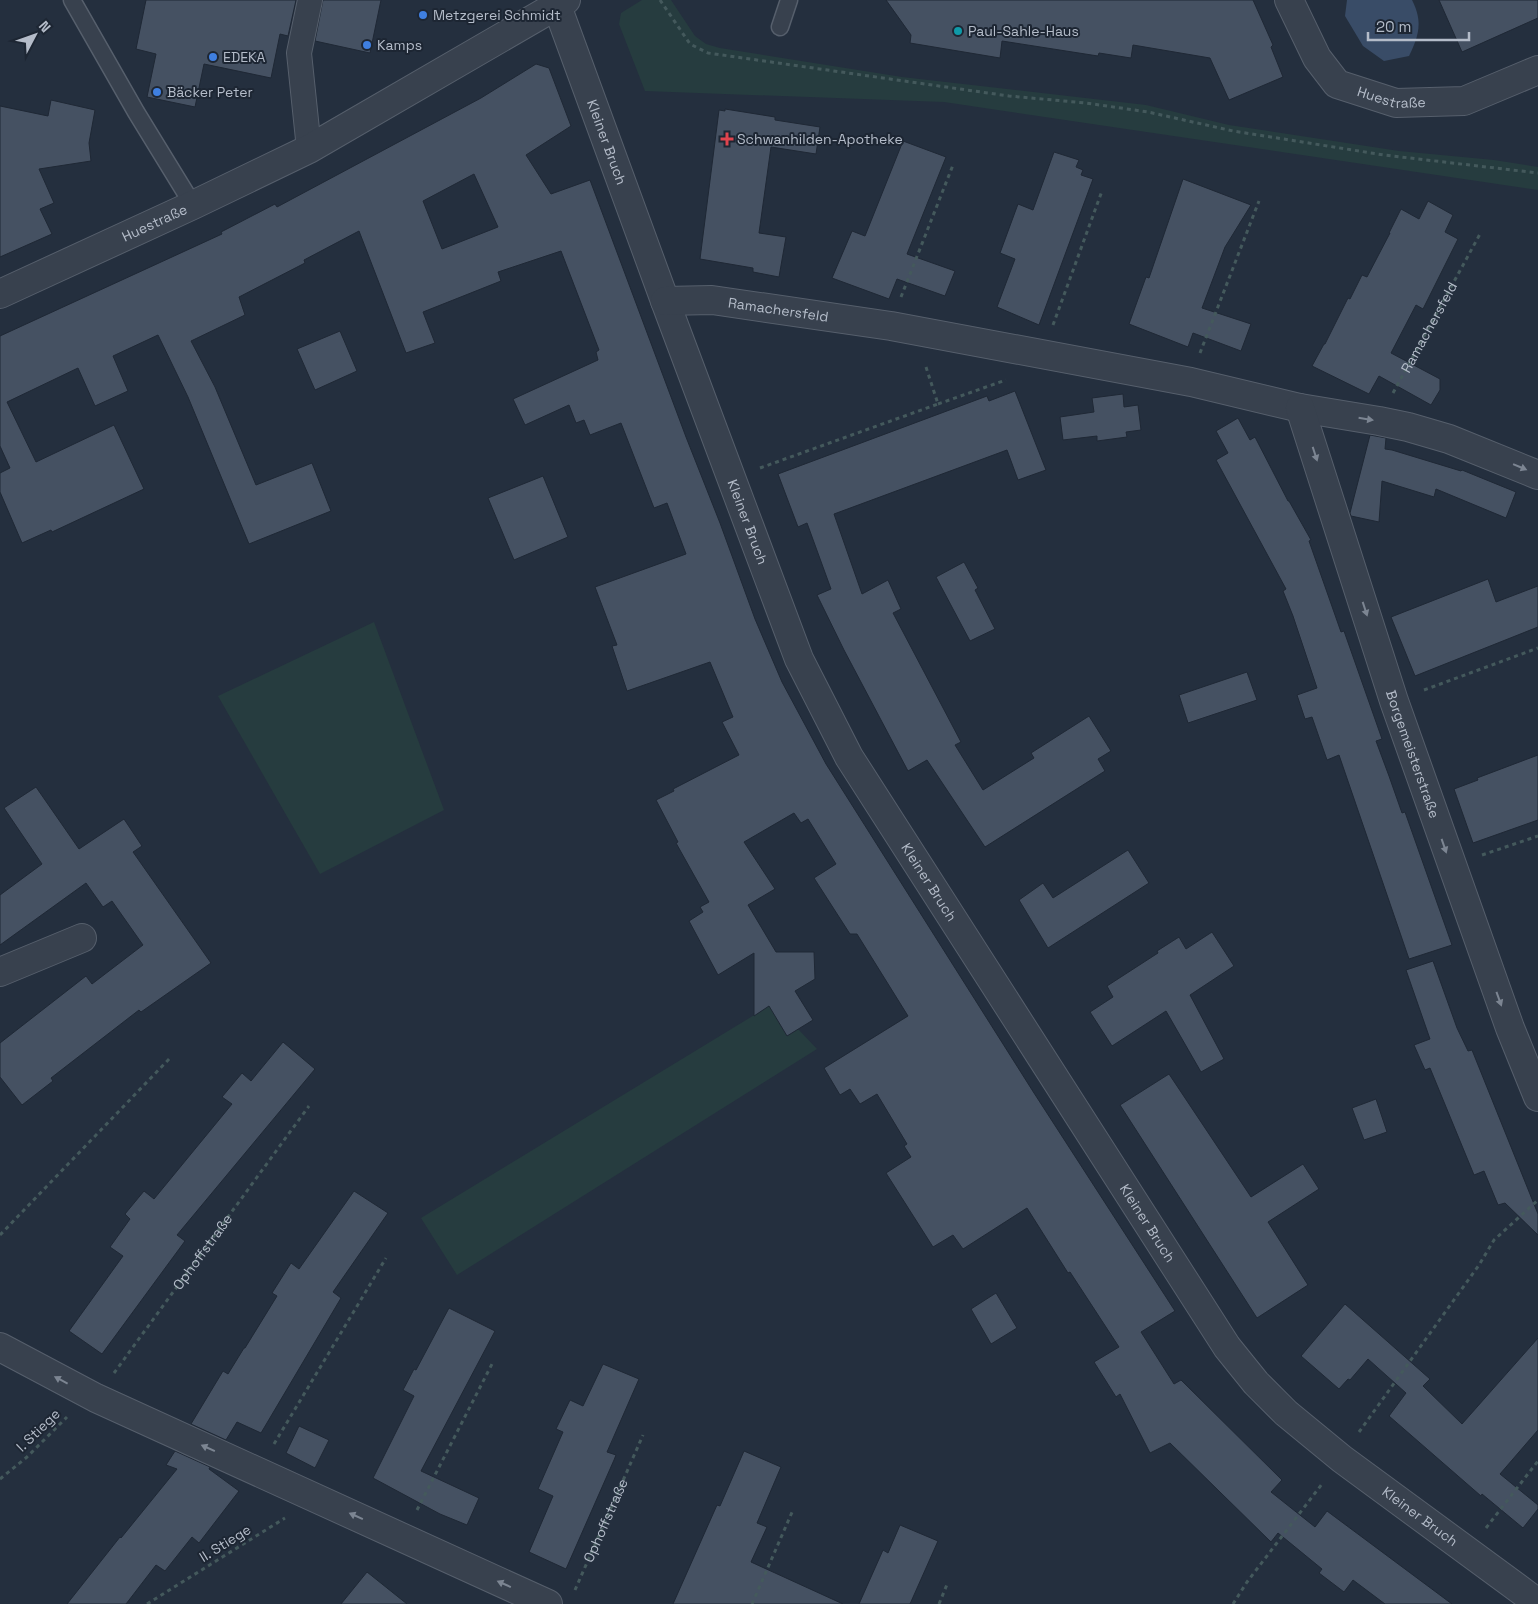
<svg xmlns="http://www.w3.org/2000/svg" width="1538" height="1604" font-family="'Space Grotesk',sans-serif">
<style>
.green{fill:#263c3f}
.water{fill:#394c67}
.building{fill:#455162;stroke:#1f2835;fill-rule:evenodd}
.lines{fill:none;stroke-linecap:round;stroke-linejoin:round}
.service-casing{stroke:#565f6c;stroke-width:19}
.pedestrian-casing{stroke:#565f6c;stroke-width:26}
.minor-casing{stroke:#565f6c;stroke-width:30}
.tertiary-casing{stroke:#565f6c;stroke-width:30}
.path{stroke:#44595c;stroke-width:3;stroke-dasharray:4 4;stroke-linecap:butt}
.service{stroke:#38414e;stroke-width:16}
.pedestrian{stroke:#38414e;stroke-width:24}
.minor{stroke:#38414e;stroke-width:28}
.tertiary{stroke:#38414e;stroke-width:28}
.oneway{fill:#7c8592}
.shop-dot{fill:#3f7fe0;stroke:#1d2633;stroke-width:2}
.culture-dot{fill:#0f9aa8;stroke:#1d2633;stroke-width:2}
.health-dot{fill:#e0444e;stroke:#1d2633;stroke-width:2}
.labels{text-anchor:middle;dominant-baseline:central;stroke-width:4;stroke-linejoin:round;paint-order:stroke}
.poi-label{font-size:14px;fill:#b4bcc9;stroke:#1d2633;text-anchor:start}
.street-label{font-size:14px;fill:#b4bcc9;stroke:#1d2633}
</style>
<rect width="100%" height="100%" fill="#242f3e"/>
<g class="green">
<path d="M642 0H671L695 36 706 44 720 48 902 77 1146 105 1229 125 1399 151 1494 160 1538 167V190L944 102 645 91 619 24 621 13Z"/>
<path d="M374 622 444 810 320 874 218 696Z"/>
<path d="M774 1003 787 1036 798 1029 817 1049 457 1275 421 1218Z"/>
</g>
<path class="water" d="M1347 0H1412C1423 22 1419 35 1409 56L1384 61 1363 46 1345 16Z"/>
<g class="building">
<path d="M146 0H296L288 36 280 34 271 78 204 64 195 107 147 97 156 54 136 49Z"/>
<path d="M323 0H381L370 53 315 41Z"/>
<path d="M886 0H1253L1273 45 1271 47 1283 77 1229 100 1210 58 1133 45 1131 58 1099 53 1098 56 1002 41 1000 58 910 43 911 35Z"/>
<path d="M1439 0H1538V18L1462 52Z"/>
<path d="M536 64 549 68 571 126 526 155 551 194 590 180 686 437 720 523 755 619 782 682 826 764 1034 1093 1175 1311 1141 1332 1174 1384 1181 1380 1282 1480 1271 1492 1315 1527 1327 1511 1452 1604H1385L1353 1580 1344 1592 1319 1573 1322 1569 1278 1533 1271 1542 1170 1443 1150 1453 1120 1394 1116 1397 1094 1362 1119 1347 1070 1272 1068 1273 1027 1208 963 1249 953 1235 933 1247 886 1173 911 1157 904 1146 907 1144 877 1094 860 1104 850 1089 840 1095 824 1068 908 1016 857 934H850L814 878 836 864 808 819 801 823 794 813 744 842 775 889 748 905 776 952H814L815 979 795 991 813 1020 787 1036 769 1006 754 1016V953L718 975 689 921 703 912 700 907 709 902 676 843 678 842 656 800 674 791 673 789 739 755 722 722 733 717 710 662 627 691 612 646 617 645 595 587 686 554 667 503 654 508 621 423 590 435 584 420 576 423 569 405 525 425 513 399 598 360 596 352 599 350 561 251 498 272 501 281 423 312 435 343 406 353 359 231 304 260 305 263 239 297 245 315 191 341 215 387 256 485 312 463 331 511 249 544 188 397 158 335 113 356 128 391 95 406 78 368 7 402 36 462 114 425 144 489 52 532 51 530 22 543 0 492V473L10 468 0 446V336L222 234 221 232 275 204 277 207 481 98ZM474 174 498 227 442 249 423 201Z"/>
<path d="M51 100 95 110 89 143 91 161 39 169 54 203 40 209 52 234 0 257V106L48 116Z"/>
<path d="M725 109 775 117V120L820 127 816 154 771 147 759 233 786 237 779 277 753 272V268L700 259 719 110 725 111Z"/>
<path d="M903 141 946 157 907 254 955 271 945 296 897 279 889 299 832 278 852 231 865 236Z"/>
<path d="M1054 152 1079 160 1076 167 1083 170 1081 175 1093 179 1039 325 997 307 1015 259 1000 253 1018 204 1033 210Z"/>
<path d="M1183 179 1251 205 1225 247 1202 308 1251 324 1241 351 1193 333 1188 347 1129 324 1146 277 1149 278Z"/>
<path d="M1428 201 1453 215 1445 232 1458 239 1423 309 1416 305 1391 353 1440 379V390L1431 405 1379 376 1369 394 1312 366 1324 344H1325L1348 298 1350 299 1362 275 1367 277 1390 233H1389L1401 209 1419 219Z"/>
<path d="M340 331 357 371 315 390 297 349Z"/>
<path d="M1015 391 1046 470 1018 480 1007 450 834 514 862 594 888 580 901 609 893 613 961 742 955 745 983 790 1034 758 1031 753 1089 716 1111 751 1098 759 1105 771 985 847 927 760 908 771 844 650 817 595 831 589 807 523 798 527 778 474 987 396 989 401Z"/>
<path d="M1123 394 1124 407 1138 405 1141 430 1126 432 1127 437 1097 441V436L1063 440 1060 417 1094 412 1092 398Z"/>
<path d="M1238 418 1250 440 1255 437 1288 501H1289L1311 540 1309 541 1341 632 1344 631 1382 739 1376 741 1389 776 1402 813 1405 812 1452 945 1409 959 1339 755 1327 760 1312 717 1305 719 1297 695 1317 688 1293 616 1283 591 1286 589 1216 460 1228 453 1216 431Z"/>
<path d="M1370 435 1386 438 1385 449 1392 450 1461 471 1462 470 1516 492 1506 518 1436 489 1434 497 1382 481 1379 522 1351 516 1350 513Z"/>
<path d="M543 476 568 537 514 560 488 498Z"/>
<path d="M964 562 978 588 975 590 995 629 970 641 936 577Z"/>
<path d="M1488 579 1496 602 1538 586V627L1415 676 1391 617Z"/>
<path d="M1247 672 1257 700 1188 723 1179 695Z"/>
<path d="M1538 755V820L1473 843 1454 789 1478 780 1477 778Z"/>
<path d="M36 787 79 849 124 819 142 846 133 852 211 963 141 1012 139 1010 51 1078 53 1081 22 1105 0 1077V1043L86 976 92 984 143 945 112 901 103 907 86 883 0 945V895L42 864 4 808Z"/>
<path d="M1128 850 1149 883 1048 948 1019 900 1043 883 1053 898Z"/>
<path d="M1212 932 1234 966 1190 995 1224 1059 1201 1072 1166 1011 1112 1046 1090 1012 1113 997 1107 986 1158 953 1157 951 1179 937 1186 949Z"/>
<path d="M1433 961 1457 1028 1468 1051 1472 1050 1538 1214V1235L1505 1203 1498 1205 1484 1171 1474 1175 1430 1068 1425 1070 1414 1045 1430 1039 1406 970Z"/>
<path d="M283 1042 315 1069 177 1235 185 1241 102 1354 69 1331 123 1256 110 1247 130 1219 125 1214 144 1191 154 1199 232 1104 222 1097 242 1073 251 1081Z"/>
<path d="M1169 1074 1251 1197 1303 1164 1319 1189 1268 1222 1308 1285 1257 1318 1120 1105Z"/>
<path d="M1376 1099 1387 1132 1364 1140 1352 1108Z"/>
<path d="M354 1191 388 1213 333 1292 341 1298 261 1433 237 1422 226 1440 191 1424 223 1371 228 1374 244 1348H245L277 1296 272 1293 291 1263 299 1269Z"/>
<path d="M996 1293 1017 1328 991 1344 971 1309Z"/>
<path d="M1345 1304 1430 1379 1423 1386 1462 1424 1538 1338V1430L1500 1474 1538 1505V1509L1523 1528 1482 1494 1481 1496 1389 1416 1406 1393 1368 1359 1350 1380 1348 1379 1339 1389 1301 1356Z"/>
<path d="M449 1308 495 1331 421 1471 479 1498 467 1525 440 1514 373 1478 414 1396 403 1390 414 1369 416 1370Z"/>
<path d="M603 1364 639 1379 607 1452 616 1455 614 1460 566 1569 529 1552 553 1496 538 1489 563 1432 556 1429 570 1400 583 1406Z"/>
<path d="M299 1426 329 1440 315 1468 286 1453Z"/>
<path d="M175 1451 210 1467 209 1469 239 1491 199 1543 192 1537 165 1571 156 1565 126 1604H67L120 1537 121 1538 177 1469 166 1465Z"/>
<path d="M744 1451 781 1467 757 1523 767 1527 751 1562 843 1604H673L717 1505 720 1506Z"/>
<path d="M900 1525 938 1541 910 1604H859L883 1550 888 1553Z"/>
<path d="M367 1572 407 1604H341Z"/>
</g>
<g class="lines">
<g class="service-casing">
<g id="service">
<path d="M72 0 136 112 193 205"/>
<path d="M780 27 789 0"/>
</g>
</g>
<g class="pedestrian-casing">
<path id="pedestrian" d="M309 149 299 53 310 0"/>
</g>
<g class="minor-casing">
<g id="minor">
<path id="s4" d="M1289 0 1317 58 1337 84 1396 103 1464 101 1538 70"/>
<path id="s5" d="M557 6 665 301 799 659 849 757 1227 1347 1256 1383 1286 1413 1342 1459 1538 1603"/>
<path id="s6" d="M665 301 712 300 891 326 1191 382 1300 408 1379 421 1408 427 1449 439 1538 475"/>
<path id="s7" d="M1300 408 1394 701 1510 1028 1538 1097"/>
<path d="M0 972 82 938"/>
<path d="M0 1347 96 1398 548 1604"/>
</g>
</g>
<g class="tertiary-casing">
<g id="tertiary">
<path id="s8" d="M0 294 193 205 309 149 566 0"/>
</g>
</g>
<g class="path">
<path d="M660 0 690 44 708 53 1009 96 1086 103 1148 112 1233 131 1384 155 1538 173"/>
<path d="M901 297 953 165"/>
<path d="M1053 325 1102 191"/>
<path d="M1200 353 1259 201"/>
<path id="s1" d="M1393 393 1480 234"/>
<path d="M938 404 1006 380"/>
<path d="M760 468 938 404 925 364"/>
<path d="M1424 690 1538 648"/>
<path d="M1482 855 1538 836"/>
<path d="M0 1235 171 1057"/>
<path id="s2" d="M114 1373 309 1106"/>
<path d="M1359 1432 1479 1265 1494 1240 1538 1200"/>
<path d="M274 1444 386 1258"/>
<path d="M0 1479 27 1457 67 1417"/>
<path d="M417 1510 492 1364"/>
<path d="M1486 1528 1538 1461"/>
<path id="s3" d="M575 1590 643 1435"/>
<path d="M147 1604 285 1518"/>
<path d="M752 1604 793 1510"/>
<path d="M939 1604 948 1582"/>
<path d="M1233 1604 1247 1582 1322 1484"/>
</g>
<use href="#service" class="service"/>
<use href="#pedestrian" class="pedestrian"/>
<use href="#minor" class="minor"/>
<use href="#tertiary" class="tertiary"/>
</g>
<defs><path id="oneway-solid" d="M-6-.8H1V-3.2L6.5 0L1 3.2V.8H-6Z" transform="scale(1.25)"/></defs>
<g class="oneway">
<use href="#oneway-solid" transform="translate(1366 419) rotate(9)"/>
<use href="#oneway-solid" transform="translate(1315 454) rotate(72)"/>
<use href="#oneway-solid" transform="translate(1520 467) rotate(23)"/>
<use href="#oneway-solid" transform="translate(1365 609) rotate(72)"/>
<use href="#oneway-solid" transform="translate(1444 846) rotate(71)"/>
<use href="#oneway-solid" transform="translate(1499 999) rotate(70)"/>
<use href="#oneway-solid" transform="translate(61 1380) rotate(-152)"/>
<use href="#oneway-solid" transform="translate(208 1448) rotate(-156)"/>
<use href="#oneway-solid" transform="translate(356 1516) rotate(-156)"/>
<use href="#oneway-solid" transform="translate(504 1584) rotate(-156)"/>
</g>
<g class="shop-dot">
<circle cx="423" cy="15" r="5"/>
<circle cx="367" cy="45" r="5"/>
<circle cx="213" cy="57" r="5"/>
<circle cx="157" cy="92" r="5"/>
</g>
<circle class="culture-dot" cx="958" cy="31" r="5"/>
<path class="health-dot" d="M724.5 131.5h5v5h5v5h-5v5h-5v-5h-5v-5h5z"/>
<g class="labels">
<g class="poi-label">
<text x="433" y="15">Metzgerei Schmidt</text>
<text x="968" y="31">Paul-Sahle-Haus</text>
<text x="377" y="45">Kamps</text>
<text x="223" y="57">EDEKA</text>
<text x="167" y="92">Bäcker Peter</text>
<text x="737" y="139">Schwanhilden-Apotheke</text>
</g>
<g class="street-label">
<text stroke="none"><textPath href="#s4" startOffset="154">Huestraße</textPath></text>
<text stroke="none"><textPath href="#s5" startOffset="145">Kleiner Bruch</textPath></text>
<text stroke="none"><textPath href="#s8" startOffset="170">Huestraße</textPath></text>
<text stroke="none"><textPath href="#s6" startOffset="114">Ramachersfeld</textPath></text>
<text stroke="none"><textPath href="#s1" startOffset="75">Ramachersfeld</textPath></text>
<text stroke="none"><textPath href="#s5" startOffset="550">Kleiner Bruch</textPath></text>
<text stroke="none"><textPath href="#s7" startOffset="364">Borgemeisterstraße</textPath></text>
<text stroke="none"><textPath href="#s5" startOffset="955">Kleiner Bruch</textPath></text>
<text stroke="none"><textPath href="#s5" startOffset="1360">Kleiner Bruch</textPath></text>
<text stroke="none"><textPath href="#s2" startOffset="150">Ophoffstraße</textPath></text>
<text transform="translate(38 1430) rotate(-44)">I. Stiege</text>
<text stroke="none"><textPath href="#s5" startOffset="1765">Kleiner Bruch</textPath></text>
<text stroke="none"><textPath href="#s3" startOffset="76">Ophoffstraße</textPath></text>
<text transform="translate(225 1543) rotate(-32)">II. Stiege</text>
</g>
</g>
<g transform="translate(35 35) rotate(49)" stroke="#1d2633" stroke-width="4" paint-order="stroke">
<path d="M0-4L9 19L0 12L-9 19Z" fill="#b4bcc9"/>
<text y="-8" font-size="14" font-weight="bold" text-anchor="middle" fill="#b4bcc9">N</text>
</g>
<path d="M1368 32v8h101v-8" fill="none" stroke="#b4bcc9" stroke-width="2.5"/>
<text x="1376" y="32" font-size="15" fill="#b4bcc9" stroke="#1d2633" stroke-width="4" paint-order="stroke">20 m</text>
</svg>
